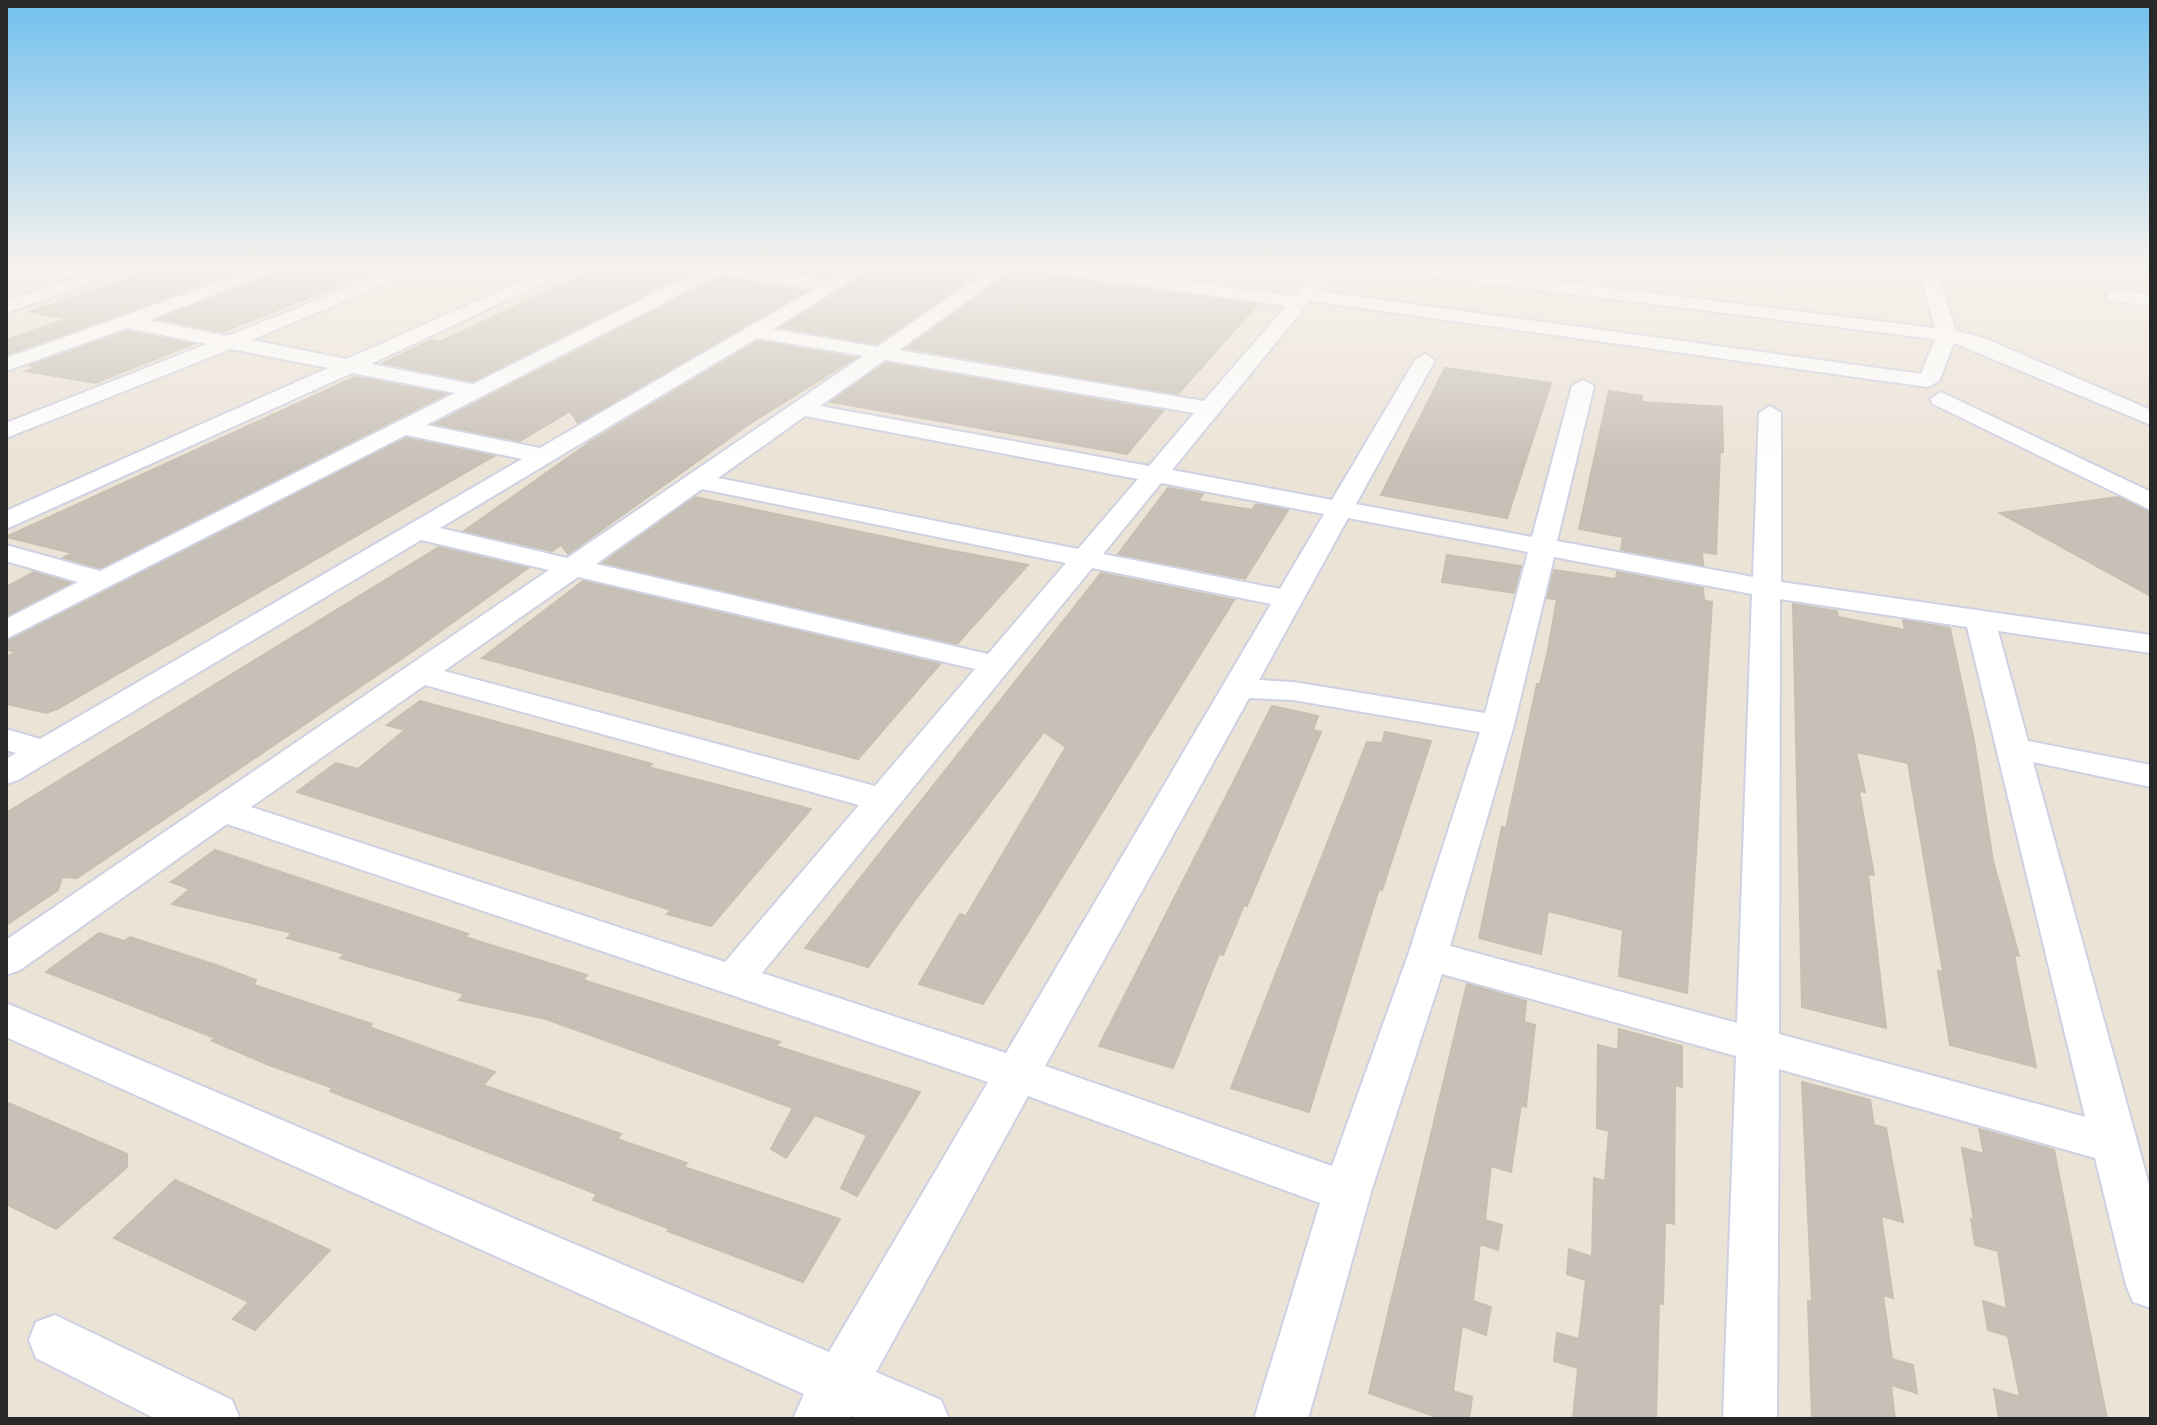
<svg xmlns="http://www.w3.org/2000/svg" width="2157" height="1425" font-family="'Fira Sans',sans-serif">
<style>
.building{fill:#c7c0b7;stroke:#c7bfb1;stroke-width:2}
.lines{fill:none;stroke-linecap:round;stroke-linejoin:round}
.street-casing{stroke:#cdd1e2;stroke-width:4}
.street{fill:#fff;fill-rule:evenodd}
</style>
<rect width="100%" height="100%" fill="#ece3d7"/>
<g class="building">
<path d="M165 266 225 273V266H253L6 355V340L67 319 30 312Z"/>
<path d="M292 266H386L222 332 159 319Z"/>
<path d="M602 266H690L693 270 473 381 383 363 431 340 440 342Z"/>
<path d="M762 266H846L828 277Z"/>
<path d="M877 266 987 268 876 344 781 327Z"/>
<path d="M1012 272 1037 274 1257 305 1178 394 907 348Z"/>
<path d="M720 277 805 291 578 423 570 411 520 441 435 424Z"/>
<path d="M127 331 193 344 95 383 26 371 37 367 29 366Z"/>
<path d="M758 341 855 358 752 422 568 554 561 545 552 551 464 531 590 442Z"/>
<path d="M886 363 1163 411 1127 454 831 402Z"/>
<path d="M1445 368 1551 383 1507 518 1381 495Z"/>
<path d="M355 377 446 394 100 568 63 558 72 553 6 537Z"/>
<path d="M1609 391 1642 396V402L1722 407 1723 452H1720L1716 554 1702 552 1703 565 1621 550 1623 537 1579 529Z"/>
<path d="M406 438 494 456 59 708 46 713 6 704V657L16 652 8 650 12 647 6 646V642Z"/>
<path d="M1168 488 1203 494 1198 501 1252 510 1256 504 1288 510 1245 579 1118 554Z"/>
<path d="M695 497 937 548 1028 565 957 644 603 563Z"/>
<path d="M2118 497 2151 513V596L2000 513Z"/>
<path d="M439 547 528 568 413 651 77 878 62 877 58 890 6 925V813Z"/>
<path d="M1447 555 1521 566 1514 593 1442 582Z"/>
<path d="M1554 570 1616 579 1617 572 1703 588 1704 600 1712 602 1687 993 1619 976 1623 930 1548 911 1541 954 1479 938 1502 827 1506 828 1537 684H1540L1547 655 1557 599 1547 598Z"/>
<path d="M34 572 70 583 6 616V587Z"/>
<path d="M1101 573 1234 600 983 1004 919 984 960 914 966 916 1066 747 1044 732 915 900 868 967 805 948Z"/>
<path d="M583 581 940 664 858 759 482 658Z"/>
<path d="M1793 604 1837 611 1838 617 1905 630 1903 620 1950 628 1974 741 1993 861 2019 956 2014 955 2036 1067 1950 1045 1938 971 1943 972 1908 763 1856 752 1865 792 1859 791 1874 875 1868 874 1886 1028 1802 1007Z"/>
<path d="M420 701 652 764 648 767 811 809 711 926 667 914 671 910 297 792 336 763 358 769 405 730 387 725Z"/>
<path d="M1272 706 1318 716 1313 730 1321 732 1247 906 1244 905 1223 955 1219 954 1173 1068 1099 1046Z"/>
<path d="M1385 732 1431 741 1382 890 1379 889 1309 1112 1231 1088 1367 742 1382 743Z"/>
<path d="M215 850 468 934 465 937 587 975 583 980 780 1042 776 1046 920 1092 857 1196 841 1188 867 1135 815 1115 786 1158 771 1149 793 1108 546 1019 459 1000 464 994 340 958 345 954 287 938 292 933 172 904 190 889 171 882Z"/>
<path d="M99 933 124 941 130 937 216 965 256 980 254 985 372 1024 369 1027 495 1072 483 1085 621 1134 617 1139 687 1163 684 1167 840 1219 803 1282 668 1231 670 1229 593 1200 597 1194 330 1091 333 1088 269 1065 212 1041 215 1038 46 972Z"/>
<path d="M1467 984 1526 1001 1524 1022 1535 1025 1526 1107 1521 1105 1511 1172 1491 1166 1485 1220 1502 1225 1498 1250 1480 1244 1473 1301 1491 1307 1486 1335 1462 1326 1453 1391 1472 1397 1469 1419H1442L1369 1393Z"/>
<path d="M1619 1029 1682 1046V1087L1675 1085 1674 1224 1665 1222 1663 1304 1659 1303 1656 1419H1573L1578 1368 1554 1361 1557 1333 1579 1339 1586 1280 1567 1274 1569 1249 1592 1257 1594 1178 1605 1181 1609 1131 1597 1128 1598 1045 1618 1050Z"/>
<path d="M1802 1082 1870 1100 1874 1125 1886 1128 1903 1222 1881 1216 1893 1298 1883 1295 1892 1359 1913 1365 1917 1393 1891 1385 1895 1419H1812L1808 1301 1812 1302Z"/>
<path d="M6 1102 127 1154V1167L56 1229 6 1204Z"/>
<path d="M1979 1129 2054 1150 2107 1419H1999L1994 1389 2020 1397 2008 1336 1988 1330 1983 1301 2007 1309 1998 1251 1975 1245 1971 1219 1974 1220 1962 1148 1984 1154Z"/>
<path d="M175 1180 330 1250 255 1330 233 1319 249 1302 114 1238Z"/>
</g>
<g class="lines">
<g class="street-casing">
<g id="street">
<path d="M26 266H71L97 271 110 266H137L6 313V301L76 278 34 271Z"/>
<path d="M263 266H289L148 320 227 336 403 266H428L251 340 347 359 555 266H579L371 364 473 384 698 271 693 266H739L829 280 853 266H874L773 329 877 347 995 266H1015L899 350 1204 401 1286 306 1039 271 1031 266H1081L1294 296 1319 266H1337L1318 291 1921 374 1935 339 1385 271 1377 266H1432L1935 328 1917 266H1935L1956 331 1984 338 2151 410V425L1954 343 1939 381 1928 387 1310 301 1172 470 1332 500 1415 360 1425 354 1435 360 1356 504 1532 537 1572 386 1583 380 1594 386 1557 541 1753 577 1759 413 1770 406 1781 413V582L2151 635V653L1998 631 2028 741 2151 765V787L2033 762 2151 1192V1308L2133 1302 2126 1285 2095 1158 1779 1069 1777 1419H1723L1736 1056 1442 974 1371 1192 1308 1419H1254L1320 1203 1028 1096 876 1372 941 1400 949 1419H859L852 1416 850 1419H793L804 1394 6 1037V1003L829 1352 988 1082 227 824 20 970 6 975V940L549 570 421 540 18 780 6 784V759L16 753 6 750V729L40 739 522 459 406 435 6 639V619L78 582 6 561V545L100 571 455 393 352 373 6 529V511L328 368 231 349 6 438V423L207 344 127 328 6 371V358ZM719 274 814 289 540 448 426 425ZM757 338 863 356 567 558 440 528ZM885 360 1194 413 1149 466 820 406ZM805 416 1138 479 1078 549 718 478ZM1161 483 1324 514 1280 589 1103 554ZM702 489 1066 563 988 654 596 564ZM1348 518 1528 552 1485 713 1293 682 1259 680ZM1554 557 1752 594 1737 1023 1450 946 1514 725ZM1092 568 1271 604 1006 1053 762 973ZM578 577 975 669 875 786 444 671ZM1780 599 1967 627 2085 1117 1779 1034ZM425 685 859 805 725 962 251 807ZM1249 698 1293 700 1480 732 1408 955 1332 1166 1045 1066Z"/>
<path d="M2115 290 2151 294V306L2108 300V292Z"/>
<path d="M1941 392 2151 492V510L1933 404 1930 399Z"/>
<path d="M55 1315 232 1400 240 1419H156L36 1358 29 1340 36 1322Z"/>
</g>
</g>
<use href="#street" class="street"/>
</g>
<linearGradient id="sky" x2="0" y2="1"><stop stop-color="#71c0ee"/><stop offset="0.57" stop-color="#f6f2ed"/><stop offset="1" stop-color="#f6f2ed" stop-opacity="0"/></linearGradient>
<rect width="2157" height="466" fill="url(#sky)"/>
<rect width="2157" height="1425" fill="none" stroke="#282828" stroke-width="16"/>
</svg>
